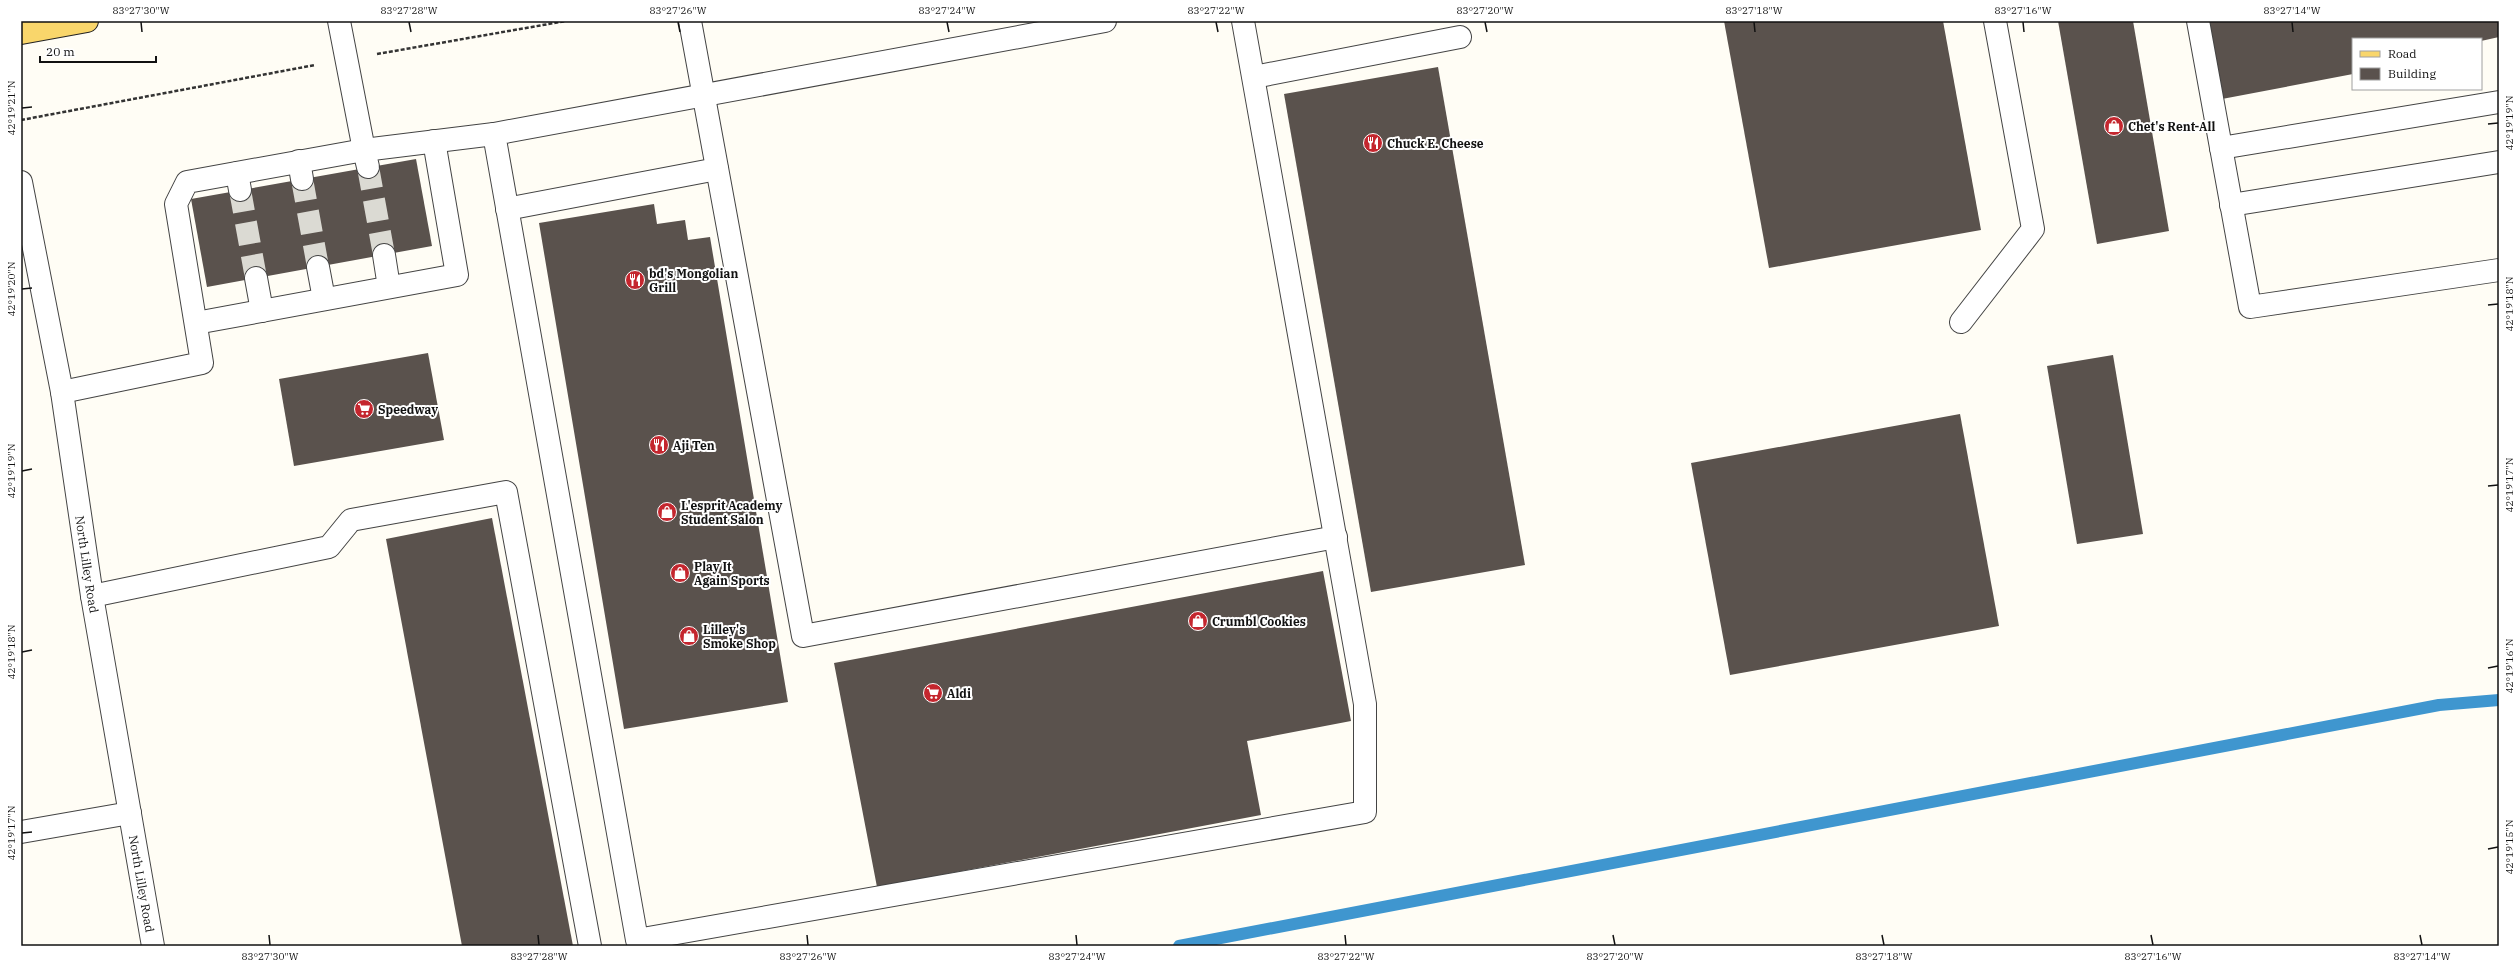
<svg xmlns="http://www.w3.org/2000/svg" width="2520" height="967" font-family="'IBM Plex Serif',serif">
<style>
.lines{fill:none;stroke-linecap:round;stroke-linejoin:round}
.stream{stroke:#3f96cf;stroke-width:12}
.building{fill:#5a524d}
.minor-tunnel{stroke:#dbdad3;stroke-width:22;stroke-dasharray:22 11;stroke-linecap:butt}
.minor-casing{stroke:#444;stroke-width:24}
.major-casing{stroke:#222;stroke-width:24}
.path{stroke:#333;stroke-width:2.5;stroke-dasharray:4 2;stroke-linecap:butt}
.minor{stroke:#fff;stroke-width:22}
.major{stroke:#f9d66b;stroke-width:22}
.ticks{fill:none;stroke:#111;stroke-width:1.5}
.labels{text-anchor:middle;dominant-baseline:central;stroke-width:4;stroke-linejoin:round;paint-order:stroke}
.poi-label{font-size:12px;font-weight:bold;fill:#111;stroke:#fff;text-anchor:start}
.street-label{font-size:12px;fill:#111;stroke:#fff}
.neatline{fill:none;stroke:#111;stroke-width:1.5}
.ticks-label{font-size:10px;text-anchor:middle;fill:#111}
</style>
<rect width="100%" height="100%" fill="#fffdf5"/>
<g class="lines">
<path class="stream" d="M1179 946 2439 705 2499 700"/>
</g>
<g class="building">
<path d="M1724 21H1943L1981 230 1769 268Z"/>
<path d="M2058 21H2133L2169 231 2097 244Z"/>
<path d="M2207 21H2499V37L2481 41 2353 39V74L2222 99Z"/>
<path d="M1438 67 1525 565 1371 592 1284 94Z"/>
<path d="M416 159 432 246 207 287 191 199Z"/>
<path d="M654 204 657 224 685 220 688 240 710 237 788 702 624 729 539 223Z"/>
<path d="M428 353 444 440 294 466 279 379Z"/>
<path d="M2113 355 2143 534 2077 544 2047 366Z"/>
<path d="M1960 414 1999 626 1730 675 1691 463Z"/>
<path d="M492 518 573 946H462L386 539Z"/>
<path d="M1323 571 1351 721 1247 741 1261 815 877 887 834 663Z"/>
</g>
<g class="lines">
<g class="minor-tunnel">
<path d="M368 167 384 255"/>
<path d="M302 179 318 267"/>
<path d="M240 190 256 278"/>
</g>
<g class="minor-casing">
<g id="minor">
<path d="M690 21 803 636 1336 537"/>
<path d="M1105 21 494 134 637 940 1365 812V704L1243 21"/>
<path d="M2198 21 2250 307 2499 270"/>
<path d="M1254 77 1460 37"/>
<path d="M2221 148 2499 102"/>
<path d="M299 161 302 179"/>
<path d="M368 167 364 150 494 134"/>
<path d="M237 173 240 190"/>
<path id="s1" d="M21 182 62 392 92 596 153 946"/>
<path d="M2231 205 2499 162"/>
<path d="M507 209 717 169"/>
<path d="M384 255 389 287"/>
<path d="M318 267 324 299"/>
<path d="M256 278 262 311"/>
<path d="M1961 322 2033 229 1995 21"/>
<path d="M196 323 457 275 434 141"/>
<path d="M62 392 202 363 176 204 187 182 364 150 339 21"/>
<path d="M92 596 329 547 351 520 506 492 590 946"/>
<path d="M21 832 130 813"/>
</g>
</g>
<g class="major-casing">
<path id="major" d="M21 33 87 21"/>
</g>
<g class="path">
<path d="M377 54 566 21"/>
<path d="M21 120 315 65"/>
</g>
<use href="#minor" class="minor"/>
<use href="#major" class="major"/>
</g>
<path class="ticks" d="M141 22 142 32M409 22 411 32M678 22 680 32M947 22 949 32M1216 22 1218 32M1485 22 1487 32M1754 22 1755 32M2023 22 2024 32M2292 22 2293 32M22 108 32 107M2488 124 2498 123M22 289 32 288M2488 305 2498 304M22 471 32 469M2488 486 2498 485M22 652 32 650M2488 668 2498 666M22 833 32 832M2488 849 2498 847M269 935 270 945M538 935 539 945M807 935 808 945M1076 935 1077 945M1345 935 1346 945M1613 935 1615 945M1882 935 1884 945M2151 935 2153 945M2420 935 2422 945"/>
<defs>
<g id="shop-disc" transform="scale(1)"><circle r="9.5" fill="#c4262e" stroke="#fff"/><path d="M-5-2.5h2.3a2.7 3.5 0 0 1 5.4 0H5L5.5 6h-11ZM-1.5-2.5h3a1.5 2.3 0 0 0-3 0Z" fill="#fff"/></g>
<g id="restaurant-disc" transform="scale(1)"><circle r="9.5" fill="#c4262e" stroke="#fff"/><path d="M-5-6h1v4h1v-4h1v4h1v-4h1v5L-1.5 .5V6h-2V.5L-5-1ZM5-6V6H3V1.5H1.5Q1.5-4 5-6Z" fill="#fff"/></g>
<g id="supermarket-disc" transform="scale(1)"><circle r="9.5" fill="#c4262e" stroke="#fff"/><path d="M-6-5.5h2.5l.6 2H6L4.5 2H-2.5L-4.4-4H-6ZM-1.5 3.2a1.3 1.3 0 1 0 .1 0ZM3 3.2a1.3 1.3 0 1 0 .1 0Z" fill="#fff"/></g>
</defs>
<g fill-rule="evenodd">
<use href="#shop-disc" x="2114" y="126"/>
<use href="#restaurant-disc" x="1373" y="143"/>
<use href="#restaurant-disc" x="635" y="280"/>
<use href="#supermarket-disc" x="364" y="409"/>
<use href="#restaurant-disc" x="659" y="445"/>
<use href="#shop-disc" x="667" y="512"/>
<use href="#shop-disc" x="680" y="573"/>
<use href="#shop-disc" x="1198" y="621"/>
<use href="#shop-disc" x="689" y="636"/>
<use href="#supermarket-disc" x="933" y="693"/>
</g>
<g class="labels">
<g class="poi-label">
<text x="2128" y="126">Chet's Rent-All</text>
<text x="1387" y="143">Chuck E. Cheese</text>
<text x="649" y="273">bd's Mongolian<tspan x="649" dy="14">Grill</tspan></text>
<text x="378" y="409">Speedway</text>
<text x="673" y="445">Aji Ten</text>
<text x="681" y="505">L'esprit Academy<tspan x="681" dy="14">Student Salon</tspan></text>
<text x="694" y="566">Play It<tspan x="694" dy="14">Again Sports</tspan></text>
<text x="1212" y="621">Crumbl Cookies</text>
<text x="703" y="629">Lilley's<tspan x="703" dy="14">Smoke Shop</tspan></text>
<text x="947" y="693">Aldi</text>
</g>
<g class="street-label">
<text stroke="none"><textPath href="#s1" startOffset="388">North Lilley Road</textPath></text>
<text stroke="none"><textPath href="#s1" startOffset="712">North Lilley Road</textPath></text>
</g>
</g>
<rect width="2520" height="967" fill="none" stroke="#ffffff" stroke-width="44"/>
<rect x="2352" y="38" width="130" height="52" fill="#ffffff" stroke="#a0a0a0"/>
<rect x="2360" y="51" width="20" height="6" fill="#f9d66b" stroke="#a0a0a0"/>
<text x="2388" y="58" font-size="12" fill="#111111">Road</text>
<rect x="2360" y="68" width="20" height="12" fill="#5a524d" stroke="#a0a0a0"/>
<text x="2388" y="78" font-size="12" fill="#111111">Building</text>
<path d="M40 56v6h116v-6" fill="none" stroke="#111111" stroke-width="2"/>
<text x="46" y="56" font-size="12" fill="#111111" stroke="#ffffff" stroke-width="3" paint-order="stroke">20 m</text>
<rect x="22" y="22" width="2476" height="923" class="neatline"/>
<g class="ticks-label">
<text x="141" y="14">83°27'30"W</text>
<text x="409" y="14">83°27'28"W</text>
<text x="678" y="14">83°27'26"W</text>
<text x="947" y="14">83°27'24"W</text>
<text x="1216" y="14">83°27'22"W</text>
<text x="1485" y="14">83°27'20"W</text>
<text x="1754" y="14">83°27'18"W</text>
<text x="2023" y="14">83°27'16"W</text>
<text x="2292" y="14">83°27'14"W</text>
<text transform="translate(11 108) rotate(-90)" y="4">42°19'21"N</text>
<text transform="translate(2509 123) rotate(-90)" y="4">42°19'19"N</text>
<text transform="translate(11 289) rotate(-90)" y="4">42°19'20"N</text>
<text transform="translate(2509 304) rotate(-90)" y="4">42°19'18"N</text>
<text transform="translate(11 471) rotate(-90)" y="4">42°19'19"N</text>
<text transform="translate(2509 485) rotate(-90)" y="4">42°19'17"N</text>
<text transform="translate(11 652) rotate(-90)" y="4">42°19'18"N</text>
<text transform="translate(2509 666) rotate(-90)" y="4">42°19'16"N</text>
<text transform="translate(11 833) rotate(-90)" y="4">42°19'17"N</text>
<text transform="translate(2509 847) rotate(-90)" y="4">42°19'15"N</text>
<text x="270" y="960">83°27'30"W</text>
<text x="539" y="960">83°27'28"W</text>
<text x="808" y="960">83°27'26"W</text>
<text x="1077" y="960">83°27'24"W</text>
<text x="1346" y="960">83°27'22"W</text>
<text x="1615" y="960">83°27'20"W</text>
<text x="1884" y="960">83°27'18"W</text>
<text x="2153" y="960">83°27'16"W</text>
<text x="2422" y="960">83°27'14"W</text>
</g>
</svg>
